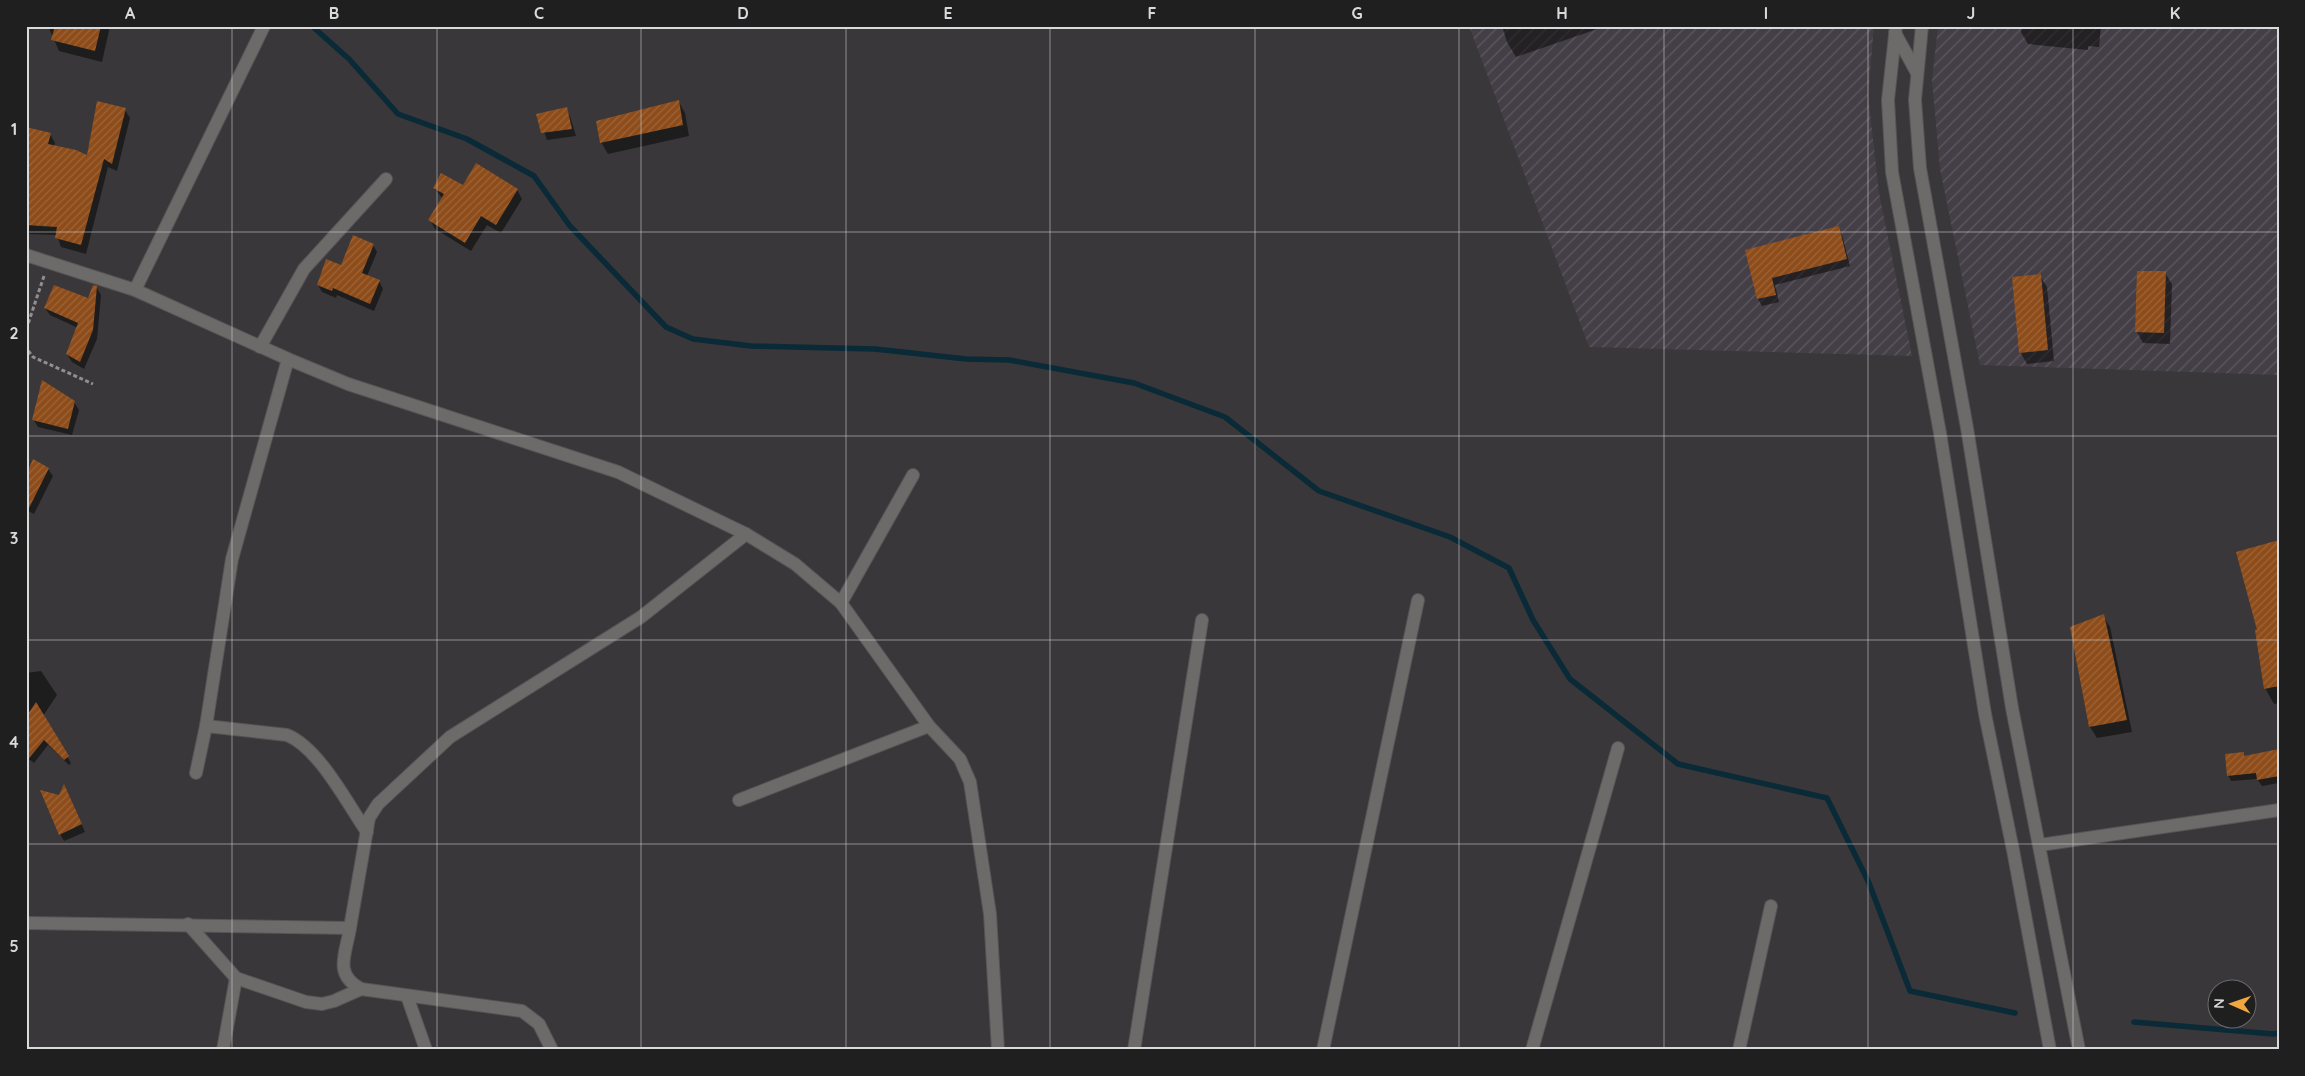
<svg xmlns="http://www.w3.org/2000/svg" width="2305" height="1076" font-family="Quicksand,sans-serif">
<style>
.industrial{fill:url(#industrial-furrows)}
.shadow{fill:#0007}
.lines{fill:none;stroke-linecap:round;stroke-linejoin:round}
.stream{stroke:#092a36;stroke-width:5.5}
.building{fill:url(#building-hatch)}
.minor-casing{stroke:#565456;stroke-width:14}
.path{stroke:#908e90;stroke-width:3;stroke-dasharray:4 2.5;stroke-linecap:butt}
.minor{stroke:#6c6b6a;stroke-width:12}
.grid{fill:none;stroke:#dad9db;stroke-width:1;stroke-opacity:0.55}
.neatline{fill:none;stroke:#dad9db;stroke-width:2}
.grid-label{font-size:16px;text-anchor:middle;font-weight:bold;fill:#dad9db}
</style>
<defs>
<pattern id="industrial-furrows" width="10" height="10" patternUnits="userSpaceOnUse" patternTransform="scale(1.25)"><rect width="10" height="10" fill="#443e46"/><path d="M-1 1l2-2M0 10L10 0M9 11l2-2" fill="none" stroke="#5e5960"/></pattern>
<pattern id="building-hatch" width="6" height="6" patternUnits="userSpaceOnUse" patternTransform="scale(1.25)"><rect width="6" height="6" fill="#8d4c19"/><path d="M-1 1l2-2M0 6l6-6M5 7l2-2" fill="none" stroke="#9c653a"/></pattern>
</defs>
<rect width="100%" height="100%" fill="#393739"/>
<g class="industrial">
<path d="M1469 26H1874L1868 95 1879 193 1912 356 1589 347Z"/>
<path d="M1938 26H2279V375L1980 365 1940 169 1932 80Z"/>
</g>
<g class="shadow">
<path d="M48 26H110L102 62 59 51Z"/>
<path d="M1502 26H1606L1516 57 1507 42Z"/>
<path d="M2022 26H2101L2099 47 2088 46V50L2028 44 2021 32Z"/>
<path d="M679 102 685 113 689 136 608 154 601 142Z"/>
<path d="M566 109 570 116 576 136 547 140 538 115Z"/>
<path d="M125 110 130 118 117 171 108 167 86 254 61 247 57 235 26 234V128L50 134 55 143 54 146 88 157Z"/>
<path d="M463 187 517 190 522 199 501 233 487 225 471 251 435 229 430 220 443 199 434 188Z"/>
<path d="M1838 228 1842 235 1850 266 1775 285 1779 302 1762 306 1758 299 1747 251Z"/>
<path d="M373 245 377 252 367 276 379 281 383 289 374 311 337 295 336 298 322 292 318 285Z"/>
<path d="M2165 273 2172 284 2170 344 2143 343 2137 332Z"/>
<path d="M2040 276 2047 287 2054 361 2027 364 2020 352Z"/>
<path d="M97 288 101 295 97 339 84 369 72 362 67 354 78 328 50 315 45 308 89 300Z"/>
<path d="M74 402 79 410 72 435 38 427 33 419Z"/>
<path d="M48 469 53 476 34 514 26 510Z"/>
<path d="M2279 541V703L2274 704 2265 688Z"/>
<path d="M2103 616 2110 627 2132 732 2097 738 2090 727Z"/>
<path d="M41 671 57 695 43 716 71 763 69 765 48 745 34 763 26 757 32 714 26 712V673Z"/>
<path d="M2279 751V783L2262 786 2257 779 2231 781 2228 775 2243 754 2245 757Z"/>
<path d="M68 793 85 832 64 841 60 834 59 796Z"/>
<path d="M26 960 28 963 29 994H26Z"/>
</g>
<g class="lines">
<g class="stream">
<path d="M312 26 349 59 398 114 467 139 534 176 570 226 666 327 693 339 751 346 875 349 966 359 1009 360 1134 383 1225 417 1319 491 1450 537 1509 568 1533 620 1570 679 1678 764 1827 798 1869 883 1910 991 2015 1013"/>
<path d="M2134 1022 2273 1034 2279 1033"/>
</g>
</g>
<g class="building">
<path d="M55 26H101L95 51 51 40Z"/>
<path d="M679 100 683 125 600 143 596 121Z"/>
<path d="M97 101 126 108 112 164 104 159 81 245 55 238 57 227 26 225V127L51 133 48 144 76 150 87 155Z"/>
<path d="M567 107 572 129 541 133 536 114Z"/>
<path d="M476 163 518 189 496 225 481 216 465 243 428 220 444 194 433 188 441 173 463 185Z"/>
<path d="M1839 226 1847 259 1772 278 1776 295 1757 299 1745 250Z"/>
<path d="M353 235 374 244 362 273 380 280 370 304 333 288 332 291 317 285 326 259 341 265Z"/>
<path d="M2137 271H2166L2164 333 2135 332Z"/>
<path d="M2041 274 2048 350 2019 353 2012 277Z"/>
<path d="M54 285 88 298 93 285 97 286 93 330 80 362 66 354 78 323 44 308Z"/>
<path d="M42 380 75 401 68 429 32 420Z"/>
<path d="M33 459 49 468 26 514V475Z"/>
<path d="M2279 540V686L2264 689 2255 630H2257L2236 552Z"/>
<path d="M2104 614 2127 720 2089 727 2070 627Z"/>
<path d="M36 702 69 756 64 760 44 740 26 762V717Z"/>
<path d="M2279 749V776L2257 780 2256 773 2227 776 2225 754 2244 752V756Z"/>
<path d="M64 784 82 824 59 835 40 790 59 795Z"/>
</g>
<g class="lines">
<g class="minor-casing">
<g id="minor">
<path d="M1896 26 1888 100 1892 172 1940 433 1985 714 2013 850 2050 1050"/>
<path d="M1922 26 1915 100 1920 168 1967 428 2012 708 2079 1050"/>
<path d="M1895 33 1917 73"/>
<path d="M26 255 135 290 288 359 348 384 618 472 746 534 795 564 841 603 929 726 960 759 970 782 990 914 998 1050"/>
<path d="M135 290 264 26"/>
<path d="M260 347 304 269 386 179"/>
<path d="M841 603 913 475"/>
<path d="M206 726 287 735C319 748 347 803 367 832"/>
<path d="M196 773 206 726 232 559 288 359"/>
<path d="M739 800 929 726"/>
<path d="M2040 845 2279 810"/>
<path d="M26 923 350 928 369 818 378 804 450 737 641 617 746 534"/>
<path d="M188 924 236 978 306 1002 322 1004 334 1001 361 989"/>
<path d="M350 928C346 954 333 974 361 989L522 1011 539 1024 552 1050"/>
<path d="M407 996 426 1050"/>
<path d="M223 1050 236 978"/>
<path d="M1134 1050 1202 620"/>
<path d="M1323 1050 1418 600"/>
<path d="M1532 1050 1618 748"/>
<path d="M1739 1050 1771 906"/>
</g>
</g>
<path class="path" d="M44 276 27 327V349L33 357 93 384"/>
<use href="#minor" class="minor"/>
</g>
<path class="grid" d="M232 26V1050M437 26V1050M641 26V1050M846 26V1050M1050 26V1050M1255 26V1050M1459 26V1050M1664 26V1050M1868 26V1050M2073 26V1050M26 232H2279M26 436H2279M26 640H2279M26 844H2279"/>
<rect width="2305" height="1076" fill="none" stroke="#201f20" stroke-width="55"/>
<g transform="translate(2232 1004) rotate(272)"><circle r="24" fill="#201f20" stroke="#6a696b"/>
<path d="M0-4L9 19L0 12L-9 19Z" fill="#f1a640"/>
<text y="-8" font-size="14" font-weight="bold" text-anchor="middle" fill="#dad9db">N</text>
</g>
<rect x="28" y="28" width="2250" height="1020" class="neatline"/>
<g class="grid-label">
<text x="130" y="19">A</text>
<text x="334" y="19">B</text>
<text x="539" y="19">C</text>
<text x="743" y="19">D</text>
<text x="948" y="19">E</text>
<text x="1152" y="19">F</text>
<text x="1357" y="19">G</text>
<text x="1562" y="19">H</text>
<text x="1766" y="19">I</text>
<text x="1971" y="19">J</text>
<text x="2175" y="19">K</text>
<text x="14" y="135">1</text>
<text x="14" y="339">2</text>
<text x="14" y="544">3</text>
<text x="14" y="748">4</text>
<text x="14" y="952">5</text>
</g>
</svg>
